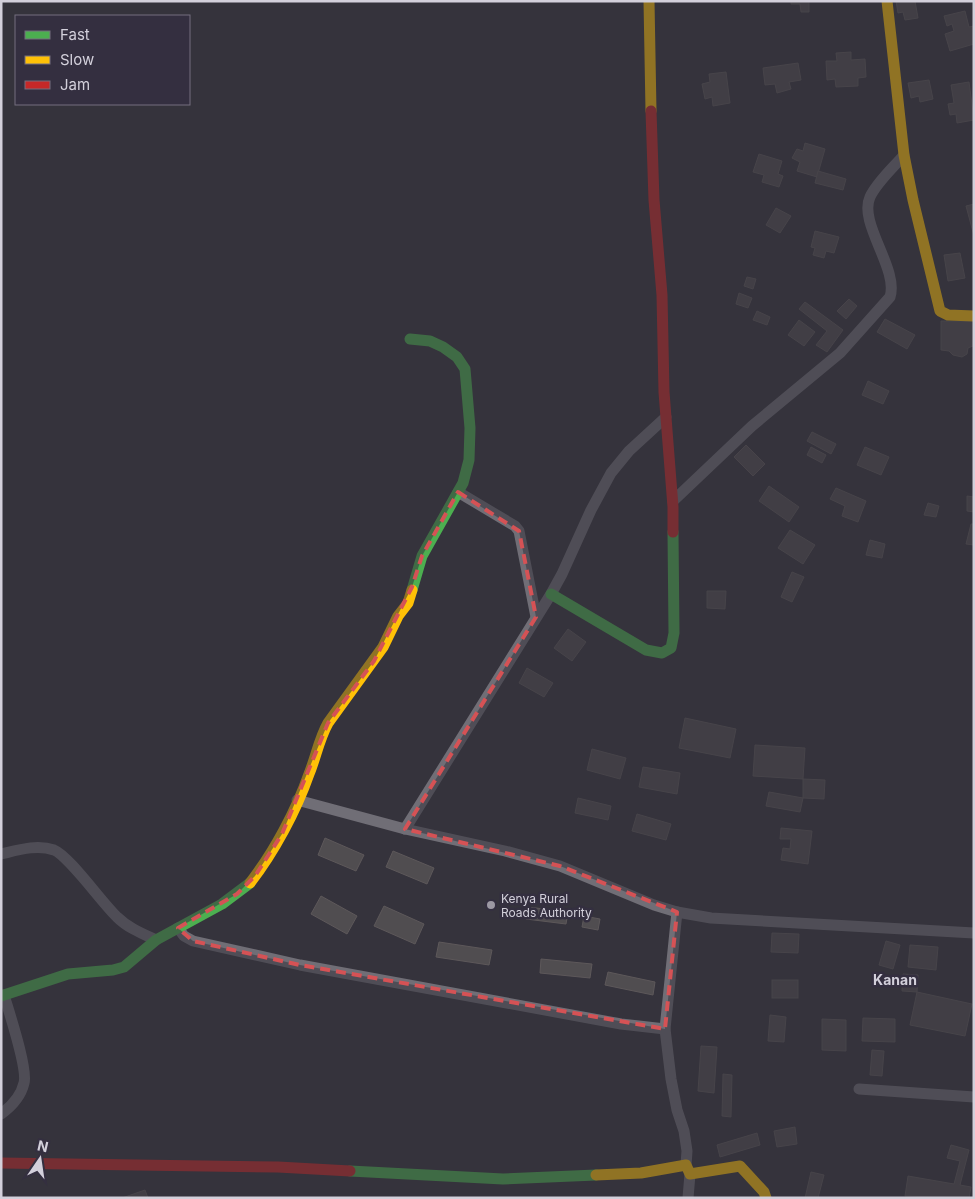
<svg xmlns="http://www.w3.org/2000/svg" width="975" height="1199" font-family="Inter,sans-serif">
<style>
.building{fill:#504d50;stroke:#5d585a}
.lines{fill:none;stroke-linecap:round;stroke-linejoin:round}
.street{stroke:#706e76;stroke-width:11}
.fast{stroke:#4caf50;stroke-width:11}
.slow{stroke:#ffc107;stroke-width:11}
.jam{stroke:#c62828;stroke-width:11}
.marked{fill:none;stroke:#d55255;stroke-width:4;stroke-dasharray:10 6;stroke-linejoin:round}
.poi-dot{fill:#9c99a3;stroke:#342f40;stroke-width:2}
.labels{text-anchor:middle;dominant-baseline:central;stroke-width:5;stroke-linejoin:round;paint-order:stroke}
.poi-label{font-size:12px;fill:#d3d0db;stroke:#342f40;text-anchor:start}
.neighbourhood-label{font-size:14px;font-weight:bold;fill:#d3d0db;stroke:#342f40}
</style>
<rect width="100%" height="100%" fill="#35333c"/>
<g class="building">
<path d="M791 1H809V12H801L800 4H791Z"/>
<path d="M896 1H915L918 18 905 20 903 12 898 13Z"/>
<path d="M965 11 969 27 974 26V44L950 51 945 34 954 31 952 24 947 26 944 16Z"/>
<path d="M851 52V60L865 59 866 77 858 78V86L836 87 835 79 827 80 826 61H837L836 53Z"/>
<path d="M798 63 801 80 789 82 791 89 777 93 775 84 765 85 763 68Z"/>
<path d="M726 72 730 103 713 106 712 97 705 99 702 84 710 82 709 74Z"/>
<path d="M929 80 933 99 920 102 919 96 911 98 908 83Z"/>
<path d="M969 82 974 120 957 123 956 114 950 115 948 104 954 103 951 85Z"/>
<path d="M805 143 825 149 817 177 797 171 800 162 792 158 797 149 803 151Z"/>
<path d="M759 154 782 161 778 174 783 176 779 187 762 182 764 175 753 172Z"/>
<path d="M818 171 846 179 843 190 815 183Z"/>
<path d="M974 204V236L966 206Z"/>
<path d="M776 208 791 216 780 233 766 225Z"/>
<path d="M815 231 839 237 834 253 826 251 824 258 813 255 815 248 811 247Z"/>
<path d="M960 253 965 278 948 281 944 255Z"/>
<path d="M747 277 756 279 753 289 744 286Z"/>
<path d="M739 293 752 298 748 308 736 304Z"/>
<path d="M849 299 857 306 846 319 837 311Z"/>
<path d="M805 302 843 330 827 352 816 345 827 331 799 309Z"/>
<path d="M757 311 770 317 767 325 753 320Z"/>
<path d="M885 319 915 335 907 349 877 332Z"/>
<path d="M799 320 815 332 804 346 788 335Z"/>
<path d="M941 321H974L973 346 968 348 967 354 962 357 953 355 949 351 941 350Z"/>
<path d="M868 381 889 391 883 404 862 395Z"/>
<path d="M812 432 836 444 831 454 807 441Z"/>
<path d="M746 445 765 464 753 476 734 457Z"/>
<path d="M811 447 826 455 822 463 807 455Z"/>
<path d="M865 447 889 457 881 475 857 465Z"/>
<path d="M769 486 799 507 789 522 759 501Z"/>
<path d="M836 488 866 501 858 522 842 516 845 506 830 499Z"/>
<path d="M967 496 974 497V512L967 511Z"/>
<path d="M928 503 939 506 936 517 924 515Z"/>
<path d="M971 524H974V545L966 544Z"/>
<path d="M790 530 815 545 803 564 778 548Z"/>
<path d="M870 540 885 544 882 558 866 555Z"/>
<path d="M792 572 804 577 792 602 781 597Z"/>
<path d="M707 591H726L725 609 707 608Z"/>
<path d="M568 629 586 642 572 661 554 648Z"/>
<path d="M527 668 553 683 544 697 519 683Z"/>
<path d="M685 718 736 729 730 758 679 748Z"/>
<path d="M755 745 805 748 803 779 753 776Z"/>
<path d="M592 749 626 758 620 779 587 770Z"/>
<path d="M643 767 680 773 677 794 639 787Z"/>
<path d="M803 779 825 780 824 799 803 798Z"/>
<path d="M769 792 803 798 800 812 766 806Z"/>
<path d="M578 798 611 806 608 820 575 813Z"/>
<path d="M637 814 671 824 666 840 632 831Z"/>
<path d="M781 828 812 831 808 864 781 860 783 848 790 849 791 839H780Z"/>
<path d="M325 838 364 855 356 871 318 855Z"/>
<path d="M393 851 434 868 427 884 386 867Z"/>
<path d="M321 896 357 916 347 934 311 914Z"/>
<path d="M384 906 424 924 415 944 374 926Z"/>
<path d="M528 907 568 912 566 924 526 919Z"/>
<path d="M584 916 600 919 598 930 582 927Z"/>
<path d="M772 933 799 934 798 953 771 952Z"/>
<path d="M886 941 900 945 893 969 879 965Z"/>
<path d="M439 942 492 950 489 965 436 957Z"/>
<path d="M910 945 938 947 936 970 908 967Z"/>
<path d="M541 959 592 964 590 978 540 973Z"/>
<path d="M608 972 655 982 653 995 605 985Z"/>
<path d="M903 974 918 975 917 992 902 991Z"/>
<rect x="772" y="980" width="26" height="18"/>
<path d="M917 992 972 1004 965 1036 910 1025Z"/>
<path d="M770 1015 786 1017 784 1042 768 1041Z"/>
<path d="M863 1018 895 1019V1042L862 1041Z"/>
<path d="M822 1019 846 1020V1051L822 1050Z"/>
<path d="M701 1046 717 1047 714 1093 698 1091Z"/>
<path d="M872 1050 884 1051 882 1076 870 1075Z"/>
<path d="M723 1074 732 1075 731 1117 722 1116Z"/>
<path d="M795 1127 797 1144 777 1147 774 1131Z"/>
<path d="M757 1133 760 1145 720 1157 717 1145Z"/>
<path d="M951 1145 969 1150 960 1185 971 1187 969 1198 905 1196 908 1176 954 1184 960 1161 947 1158Z"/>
<path d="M811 1172 824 1175 818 1198H805Z"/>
<path d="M145 1190 148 1198H122Z"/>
</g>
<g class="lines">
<g class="street">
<path d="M458 492 515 526 519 531 536 617"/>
<path d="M673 501 752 426 840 353 890 297C899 269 858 223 870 197 877 182 893 168 904 155"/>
<path d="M297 800 405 829 505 851 560 866 654 905 677 912 711 918 974 933"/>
<path d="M405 829 551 594 562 574 591 510 611 473 629 451 666 417"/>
<path d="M1 854C18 850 37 844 54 850 69 856 102 903 117 917 128 928 143 934 156 940"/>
<path d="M677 912 665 1029 671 1079 677 1110 684 1131 687 1151 686 1165"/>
<path d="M178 928 184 936 193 941 300 965 621 1024 665 1029"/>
<path d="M859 1089 974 1097"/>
<path d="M1 1114C12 1106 21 1096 24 1083 28 1069 9 1012 4 995"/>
<path d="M688 1198 690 1174"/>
</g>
<g class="fast">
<path d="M410 339 430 341 443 347 457 357 465 369 470 428 469 460 463 483 422 556 412 590"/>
<path d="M551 594 646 650 662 653 671 648 674 633 673 532"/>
<path d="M1 996 68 974 113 970 124 967 156 940 222 904 250 883"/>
<path d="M350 1171 503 1179 596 1175"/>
</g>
<g class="slow">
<path d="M649 1 651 111"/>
<path d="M887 1 904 155 913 200 940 311 948 315 974 316"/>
<path d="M250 883C274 852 296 811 309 774 316 757 319 739 328 723L383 647 398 616 408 603 412 590"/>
<path d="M596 1175 641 1173 686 1165 690 1174 740 1166 764 1192 766 1198"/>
</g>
<g class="jam">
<path d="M651 111 654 200 662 295 664 392 673 507V532"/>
<path d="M1 1163 278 1167 350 1171"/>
</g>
</g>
<path d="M0 0H975V1199H0ZM458 492 519 531 536 617 405 829 560 866 677 912 665 1029 300 965 193 941 178 928 237 894 255 876 282 834 328 723 374 661 412 587 422 556Z" fill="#35333c" fill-opacity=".55" fill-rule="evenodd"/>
<path class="marked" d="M458 492 519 531 536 617 405 829 560 866 677 912 665 1029 300 965 193 941 178 928 237 894 255 876 282 834 328 723 374 661 412 587 422 556Z"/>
<circle class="poi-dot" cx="491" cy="905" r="5"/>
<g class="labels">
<g class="poi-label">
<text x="501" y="898">Kenya Rural<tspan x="501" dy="14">Roads Authority</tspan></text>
</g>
<g class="neighbourhood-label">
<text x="895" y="979">Kanan</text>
</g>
</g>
<rect width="975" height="1199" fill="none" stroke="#d3d0db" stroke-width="5"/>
<rect x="15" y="15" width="175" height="90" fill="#342f40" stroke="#746f7e"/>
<rect x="25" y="31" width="25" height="8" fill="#4caf50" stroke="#746f7e"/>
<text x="60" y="40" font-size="15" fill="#d3d0db">Fast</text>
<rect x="25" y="56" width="25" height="8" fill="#ffc107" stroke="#746f7e"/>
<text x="60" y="65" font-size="15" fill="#d3d0db">Slow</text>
<rect x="25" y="81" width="25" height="8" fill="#c62828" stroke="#746f7e"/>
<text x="60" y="90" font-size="15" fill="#d3d0db">Jam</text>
<g transform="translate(40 1159) rotate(13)" stroke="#342f40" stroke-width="4" paint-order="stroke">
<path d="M0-4L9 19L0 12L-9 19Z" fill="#d3d0db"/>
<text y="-8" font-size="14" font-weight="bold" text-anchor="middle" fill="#d3d0db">N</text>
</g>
</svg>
